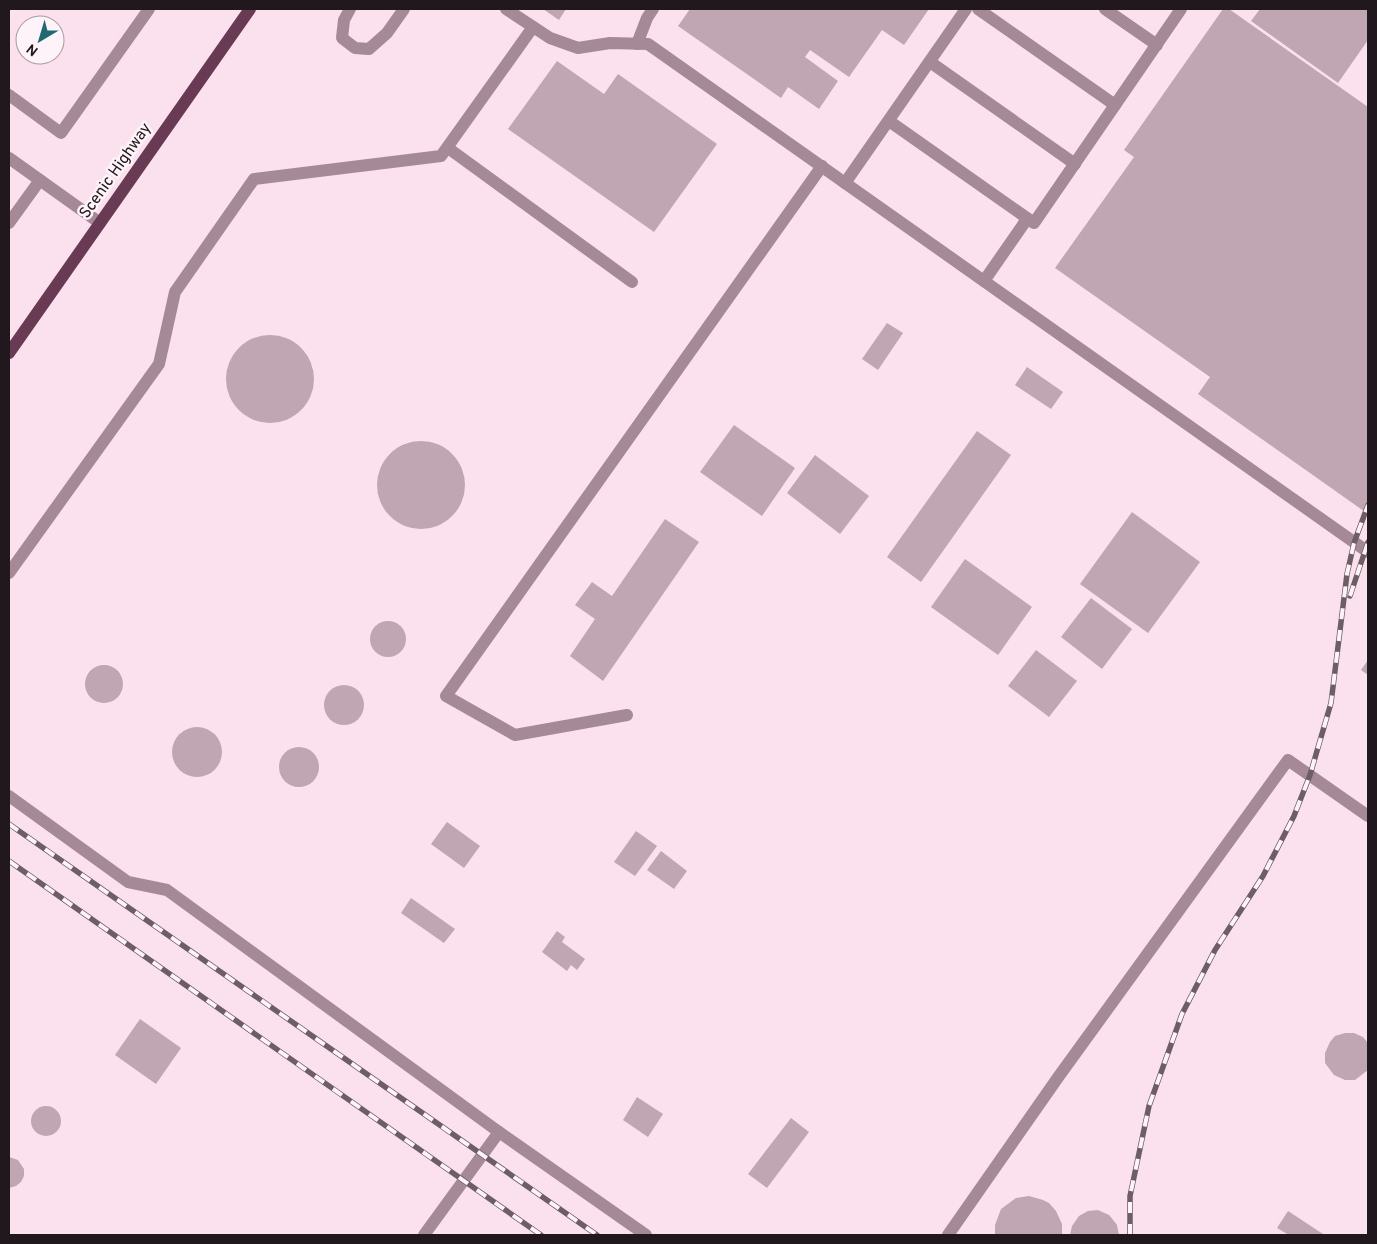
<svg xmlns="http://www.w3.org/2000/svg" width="1377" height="1244" font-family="Overpass,sans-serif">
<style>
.building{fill:#bfa6b2}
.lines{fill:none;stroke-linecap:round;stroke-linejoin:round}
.minor{stroke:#a58997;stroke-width:12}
.major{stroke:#693a54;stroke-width:12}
.rail-casing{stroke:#6d5e66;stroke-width:5.5}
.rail{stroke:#fdf3f8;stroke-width:4;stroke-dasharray:11;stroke-linecap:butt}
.labels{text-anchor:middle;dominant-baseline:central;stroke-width:5;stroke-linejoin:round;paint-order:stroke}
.street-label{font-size:16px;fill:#21181d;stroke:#fdf3f8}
</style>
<rect width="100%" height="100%" fill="#fae1ed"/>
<g class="building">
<path d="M543 9H566L559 20Z"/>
<path d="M690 9H929L904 45 882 30 849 77 810 50 805 57 838 81 819 109 788 87 781 98 678 26Z"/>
<path d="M1223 9H1229L1368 107V514L1198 394 1210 377 1055 268 1134 157 1124 150Z"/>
<path d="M1260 9H1367L1368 40 1338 83 1251 21Z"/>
<path d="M557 61 604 94 618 74 717 144 654 232 508 129Z"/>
<path d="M887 323 903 333 878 370 862 359Z"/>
<circle cx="270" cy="379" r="44"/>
<path d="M1027 367 1063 392 1051 409 1015 385Z"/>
<path d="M734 425 795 468 762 516 700 472Z"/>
<path d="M977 431 1011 455 921 582 887 557Z"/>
<circle cx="421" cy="485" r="44"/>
<path d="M815 455 869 496 840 534 787 493Z"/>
<path d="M1132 512 1200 562 1148 633 1080 584Z"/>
<path d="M665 519 699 542 603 681 570 656 595 619 575 605 592 582 612 596Z"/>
<path d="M965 559 1032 607 998 655 931 607Z"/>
<path d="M1091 598 1132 629 1102 669 1061 637Z"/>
<circle cx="388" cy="639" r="18"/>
<path d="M1036 650 1077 681 1049 717 1008 686Z"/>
<path d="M1368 660V675L1361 670Z"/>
<circle cx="104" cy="684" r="19"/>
<circle cx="344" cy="705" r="20"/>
<circle cx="197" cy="752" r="25"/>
<circle cx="299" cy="767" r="20"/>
<path d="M447 822 480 846 464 868 431 844Z"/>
<path d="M636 831 657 846 635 876 614 862Z"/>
<path d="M661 851 687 871 674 889 647 870Z"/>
<path d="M411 898 455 929 444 943 401 913Z"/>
<path d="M557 931 565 937 562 942 585 959 577 970 571 965 567 971 542 952Z"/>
<path d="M140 1019 181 1048 156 1084 115 1055Z"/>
<path d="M1345 1033H1354L1363 1037 1368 1043V1070L1355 1080H1345L1334 1075 1325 1063V1053L1330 1042 1335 1036Z"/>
<path d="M637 1097 663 1114 648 1137 623 1120Z"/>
<circle cx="46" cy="1121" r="15"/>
<path d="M791 1118 809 1132 767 1188 748 1174Z"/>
<path d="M9 1157 18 1160 24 1169V1176L21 1182 16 1186 9 1188Z"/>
<path d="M1029 1196 1043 1200 1049 1203 1056 1211 1062 1224V1235H995V1225L1001 1209 1016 1198Z"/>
<path d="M1098 1210 1109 1215 1114 1221 1117 1225 1119 1235H1070L1072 1226 1079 1216 1088 1211Z"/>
<path d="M1288 1211 1323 1234 1322 1235H1289L1277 1228Z"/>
</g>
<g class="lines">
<g class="minor">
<path d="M350 9 344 20 342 38 355 48 369 49 387 33 404 9"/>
<path d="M506 9 550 38 578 48 610 43 648 44 1368 552"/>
<path d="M978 9 1115 105"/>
<path d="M1105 9 1157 45"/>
<path d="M637 44 647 18 653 9"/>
<path d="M930 62 1075 164"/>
<path d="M9 95 61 133 149 9"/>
<path d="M889 121 1034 223 1181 9"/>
<path d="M448 148 632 282"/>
<path d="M9 158 100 223"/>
<path d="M845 183 966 9"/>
<path d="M9 223 40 180"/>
<path d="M984 281 1027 219"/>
<path d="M9 573 159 364 175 292 254 179 441 156 533 27"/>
<path d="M627 715 515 735 446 696 822 166"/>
<path d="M9 796 128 882 167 890 499 1132 424 1235"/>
<path d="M499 1132 646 1235"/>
<path d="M948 1235 1059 1076 1288 760 1368 816"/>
</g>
<path class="major" d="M9 353 250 9"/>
<g class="rail-casing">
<g id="rail">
<path d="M1350 596 1368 542"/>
<path d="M9 824 597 1235"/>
<path d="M9 861 541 1235"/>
<path d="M1130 1235V1196L1149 1106 1182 1014 1215 950 1263 876 1294 816 1310 775 1331 703 1347 574 1354 543 1368 505"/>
</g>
</g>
<use href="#rail" class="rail"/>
</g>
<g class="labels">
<g class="street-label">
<text transform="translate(116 171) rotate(-55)">Scenic Highway</text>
</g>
</g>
<rect width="1377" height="1244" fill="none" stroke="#21181d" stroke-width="20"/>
<g transform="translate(40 40) rotate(218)"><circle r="24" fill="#fdf3f8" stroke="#a59ba0"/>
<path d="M0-4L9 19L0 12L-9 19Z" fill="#1f6a72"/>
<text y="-8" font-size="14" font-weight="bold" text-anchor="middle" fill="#21181d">N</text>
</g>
</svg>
